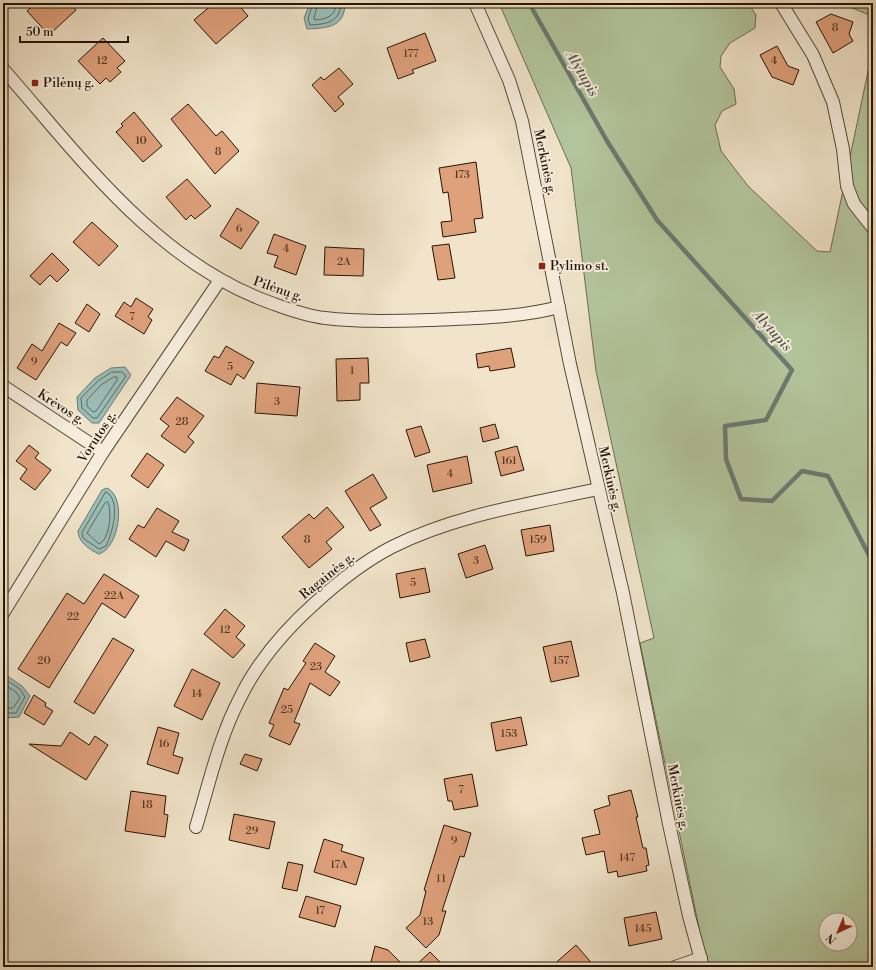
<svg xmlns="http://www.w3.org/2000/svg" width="876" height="970" font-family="'Libre Bodoni',serif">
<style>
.green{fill:#b3c59c;stroke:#6b6c50;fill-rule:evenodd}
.water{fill:#9bbeb9;stroke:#6b7a71}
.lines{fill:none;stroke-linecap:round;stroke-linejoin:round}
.shore{stroke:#5f695f;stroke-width:1}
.stream{stroke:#6b7a71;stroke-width:4.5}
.building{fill:#dfa17c;stroke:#231405}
.street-casing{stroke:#564836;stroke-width:14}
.street{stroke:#f6eddd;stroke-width:12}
.poi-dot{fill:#8f2418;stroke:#f6eddd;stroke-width:1.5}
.labels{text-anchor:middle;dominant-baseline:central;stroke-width:4;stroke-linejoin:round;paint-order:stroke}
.number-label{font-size:11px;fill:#523723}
.poi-label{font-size:13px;fill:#231405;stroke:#f6eddd;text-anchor:start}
.street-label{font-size:13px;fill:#231405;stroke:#f6eddd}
.water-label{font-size:14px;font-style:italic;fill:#4d5044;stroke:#f6eddd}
</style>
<rect width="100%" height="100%" fill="#f1e4ca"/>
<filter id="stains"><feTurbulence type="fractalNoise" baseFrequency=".005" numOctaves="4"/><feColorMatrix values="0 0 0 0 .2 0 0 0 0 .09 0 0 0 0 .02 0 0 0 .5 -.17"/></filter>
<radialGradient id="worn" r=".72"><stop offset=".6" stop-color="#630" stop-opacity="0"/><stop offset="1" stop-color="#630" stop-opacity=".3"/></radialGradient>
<g class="green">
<path d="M499 3H748L756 15 755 28 730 43 721 56 720 67 734 89 736 104 722 111 715 125 721 151 748 186 817 251 830 252 870 62 873 56V967H709L702 942 640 643 654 638 596 371 571 168ZM826 920H850V944H826Z"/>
<path d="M840 3H873V19L867 14Z"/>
</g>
<g class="water">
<path d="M310 3H345C345 28 326 28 307 29L304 18Z"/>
<path d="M125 367 131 375 99 423H92L78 410 77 397 95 378 111 368Z"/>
<path d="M107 488C127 497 119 548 99 554 90 550 78 542 78 531L102 490Z"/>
<path d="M3 673 22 686 30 696 19 717 6 718 3 716Z"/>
</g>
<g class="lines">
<g class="shore">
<path d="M313 3 308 19 310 25C326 24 340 23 341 3"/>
<path d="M318 3 314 18 315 20C327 19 336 16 336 3"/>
<path d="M112 372H122L126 376 97 418H93L82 408 81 398 98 381Z"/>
<path d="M114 377H117V380L96 411 93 412 87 406V400L101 385Z"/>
<path d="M106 492C122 500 112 534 106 546L99 549 83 538 82 533Z"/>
<path d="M108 502C112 512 110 539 99 544L87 533 105 503Z"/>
<path d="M3 678 20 689 25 697 16 713H3"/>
<path d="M3 684 16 692 20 698 13 708H3"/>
</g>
<path class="stream" d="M529 3 607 141 657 220 792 370 766 420 725 426 726 459 741 499 772 501 802 471 828 476 873 563"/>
</g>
<g class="building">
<path d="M36 3H70L76 10 49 35 27 11Z"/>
<path d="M214 3H237L248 16 216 44 194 20Z"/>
<path d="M831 14 853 22 849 34 853 41 833 53 816 22Z"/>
<path d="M425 33 436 61 412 70 414 73 398 79 387 48Z"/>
<path d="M103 38 125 61 117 68 121 72 110 82 106 78 100 84 78 61Z"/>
<path d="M777 46 788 66 799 70 793 85 772 77 760 55Z"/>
<path d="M339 68 353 84 338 97 344 104 335 112 312 85 321 77 324 80Z"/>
<path d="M188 104 216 136 222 131 239 151 215 174 171 119Z"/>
<path d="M134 112 162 146 143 162 116 132 123 126 121 124Z"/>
<path d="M476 162 483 218 474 219 476 232 443 237 441 222 452 221 448 192 443 193 439 168Z"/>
<path d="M187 179 211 206 195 219 191 215 186 220 166 197Z"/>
<path d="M237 208 259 222 241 249 220 236Z"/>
<path d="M92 222 118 246 99 266 73 242Z"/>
<path d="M274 234 306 246 296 275 274 267 278 256 267 253Z"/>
<path d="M449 244 455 278 438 280 432 246Z"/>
<path d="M325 247 364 249 363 276 324 275Z"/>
<path d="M52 253 69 270 57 282 50 275 40 285 30 276Z"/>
<path d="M136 298 153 309 148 317 152 320 144 334 115 316 124 302 131 307Z"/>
<path d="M87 304 100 314 89 332 75 323Z"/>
<path d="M59 323 76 333 67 346 61 342 36 380 17 368 32 344 42 351Z"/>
<path d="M226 346 254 362 244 379 237 374 231 385 205 371 214 356 219 358Z"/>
<path d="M511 348 515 367 490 371 489 366 478 368 476 354Z"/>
<path d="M368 358 369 383H360V400L337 401 336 359Z"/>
<path d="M257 383 300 387 297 416 255 413Z"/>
<path d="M177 397 204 416 188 437 194 442 185 453 161 436 169 426 160 419Z"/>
<path d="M495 424 499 438 483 442 480 428Z"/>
<path d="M421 426 430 452 415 457 406 430Z"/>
<path d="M29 445 39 453 35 458 51 470 35 490 20 479 27 469 16 461Z"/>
<path d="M517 446 524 470 501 476 495 452Z"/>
<path d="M147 453 164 465 148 488 131 476Z"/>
<path d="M467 456 472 483 433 492 427 465Z"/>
<path d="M373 474 387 498 370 508 381 525 370 531 345 491Z"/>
<path d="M327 507 344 527 326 542 332 549 309 568 282 537 309 514 314 519Z"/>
<path d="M157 508 179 521 172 532 189 540 184 551 166 541 156 557 129 539 138 525 144 528Z"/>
<path d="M550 525 554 551 526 556 521 530Z"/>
<path d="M485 545 493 569 466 578 458 554Z"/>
<path d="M425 568 430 592 400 598 396 574Z"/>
<path d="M104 574 139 596 125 618 102 603 49 688 18 669 67 593 84 604Z"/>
<path d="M225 609 245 626 236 637 245 645 233 658 204 634Z"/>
<path d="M113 638 134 650 94 714 74 702Z"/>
<path d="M425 639 430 657 410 662 406 643Z"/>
<path d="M571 641 579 676 551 682 543 647Z"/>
<path d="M315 643 335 656 325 672 340 682 330 696 310 683 294 722 300 724 290 745 269 736 274 725 269 723 284 688 288 690 306 663 303 661Z"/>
<path d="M192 669 220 683 202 720 174 706Z"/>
<path d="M34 695 46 703 45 706 53 711 44 725 24 713Z"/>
<path d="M521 717 527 745 496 751 491 723Z"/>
<path d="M158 727 179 733 173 755 183 758 178 774 147 764Z"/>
<path d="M70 732 89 745 95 736 108 745 86 780 29 744 61 746Z"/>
<path d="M245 754 262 759 257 771 240 764Z"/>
<path d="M472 774 478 806 454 810 452 801H448L444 779Z"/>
<path d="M631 790 638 817H636L643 848H646L649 865 646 866 647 871 618 877 617 871 608 873 604 851 586 855 582 838 600 834 594 810 610 805 608 796Z"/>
<path d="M131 791 166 796 164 814 168 815 165 837 125 831Z"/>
<path d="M234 814 275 822 269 849 229 840Z"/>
<path d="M444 825 471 833 464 857 460 856 442 911H446L439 935 426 948 406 928 420 915 426 891 424 890Z"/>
<path d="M324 839 343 845 341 851 364 858 356 885 314 872Z"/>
<path d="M288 862 303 865 297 891 282 888Z"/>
<path d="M306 896 341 906 335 927 299 917Z"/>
<path d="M656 912 662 939 629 946 624 918Z"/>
<path d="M576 945 595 967H551Z"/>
<path d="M375 946 388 950 405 967H376L371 962Z"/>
<path d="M430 952 440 962 434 967H414Z"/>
</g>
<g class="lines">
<g class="street-casing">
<g id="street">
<path d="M475 3 509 80 522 121 570 364 623 593 669 824 689 916 703 967"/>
<path d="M781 3 813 55 833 102 843 149 847 186 854 204 873 228"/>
<path d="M3 69C81 158 158 264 274 304 290 310 308 316 325 318 359 322 395 321 429 320 472 318 518 318 559 307"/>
<path d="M3 386 103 452"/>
<path d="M3 613 103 452 220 280"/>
<path d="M196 827C209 784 219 738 240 698 258 661 284 631 314 604 338 582 363 562 392 547 455 515 529 504 598 489"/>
<path d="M675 967 701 958"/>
</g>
</g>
<use href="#street" class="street"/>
</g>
<g class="poi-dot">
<rect x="31" y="79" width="8" height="8" rx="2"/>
<rect x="538" y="262" width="8" height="8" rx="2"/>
</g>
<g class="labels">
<g class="number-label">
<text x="835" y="28">8</text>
<text x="411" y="54">177</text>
<text x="102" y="61">12</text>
<text x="774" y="61">4</text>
<text x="141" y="141">10</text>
<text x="218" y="152">8</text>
<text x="462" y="175">173</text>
<text x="239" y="229">6</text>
<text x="286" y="249">4</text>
<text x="344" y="262">2A</text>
<text x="132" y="317">7</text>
<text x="34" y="362">9</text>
<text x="230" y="367">5</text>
<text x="352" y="371">1</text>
<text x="277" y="402">3</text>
<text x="182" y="422">28</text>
<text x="509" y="461">161</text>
<text x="450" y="474">4</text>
<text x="307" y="540">8</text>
<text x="538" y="540">159</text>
<text x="476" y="561">3</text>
<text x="413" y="583">5</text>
<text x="114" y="596">22A</text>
<text x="73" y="617">22</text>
<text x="225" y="630">12</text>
<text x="44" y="661">20</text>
<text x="561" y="661">157</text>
<text x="316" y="667">23</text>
<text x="197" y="694">14</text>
<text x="287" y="710">25</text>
<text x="509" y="734">153</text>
<text x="164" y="744">16</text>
<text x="461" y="790">7</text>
<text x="147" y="805">18</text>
<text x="252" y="831">29</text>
<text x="454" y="841">9</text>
<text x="627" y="858">147</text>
<text x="339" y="865">17A</text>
<text x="441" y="879">11</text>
<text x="320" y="911">17</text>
<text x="428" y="922">13</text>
<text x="643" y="929">145</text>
</g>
<g class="poi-label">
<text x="43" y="83">Pilėnų g.</text>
<text x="550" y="266">Pylimo st.</text>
</g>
<g class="street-label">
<text transform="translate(545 162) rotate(78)">Merkinės g.</text>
<text transform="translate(278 289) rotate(19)">Pilėnų g.</text>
<text transform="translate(61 407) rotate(33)">Krėvos g.</text>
<text transform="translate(97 437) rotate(-57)">Vorutos g.</text>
<text transform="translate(610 479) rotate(77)">Merkinės g.</text>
<text transform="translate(327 576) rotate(-39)">Ragainės g.</text>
<text transform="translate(678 797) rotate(79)">Merkinės g.</text>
</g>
<g class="water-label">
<text transform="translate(582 74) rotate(60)">Alytupis</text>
<text transform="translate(772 331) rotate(48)">Alytupis</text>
</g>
</g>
<rect width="876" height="970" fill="none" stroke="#f1e4ca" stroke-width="16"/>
<rect x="4" y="4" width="868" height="962" fill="none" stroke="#231405" stroke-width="2"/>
<rect x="8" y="8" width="860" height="954" fill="none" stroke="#231405"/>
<g transform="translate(838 932) rotate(224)"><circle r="19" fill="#f6eddd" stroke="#a29687"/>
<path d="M0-3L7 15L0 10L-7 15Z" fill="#8f2418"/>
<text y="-6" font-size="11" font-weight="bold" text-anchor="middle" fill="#231405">N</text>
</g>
<path d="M20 36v6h108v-6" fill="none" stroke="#231405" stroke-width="2"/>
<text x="26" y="36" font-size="12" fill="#231405" stroke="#f6eddd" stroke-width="3" paint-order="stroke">50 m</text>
<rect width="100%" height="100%" filter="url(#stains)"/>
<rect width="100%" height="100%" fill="url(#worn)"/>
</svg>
